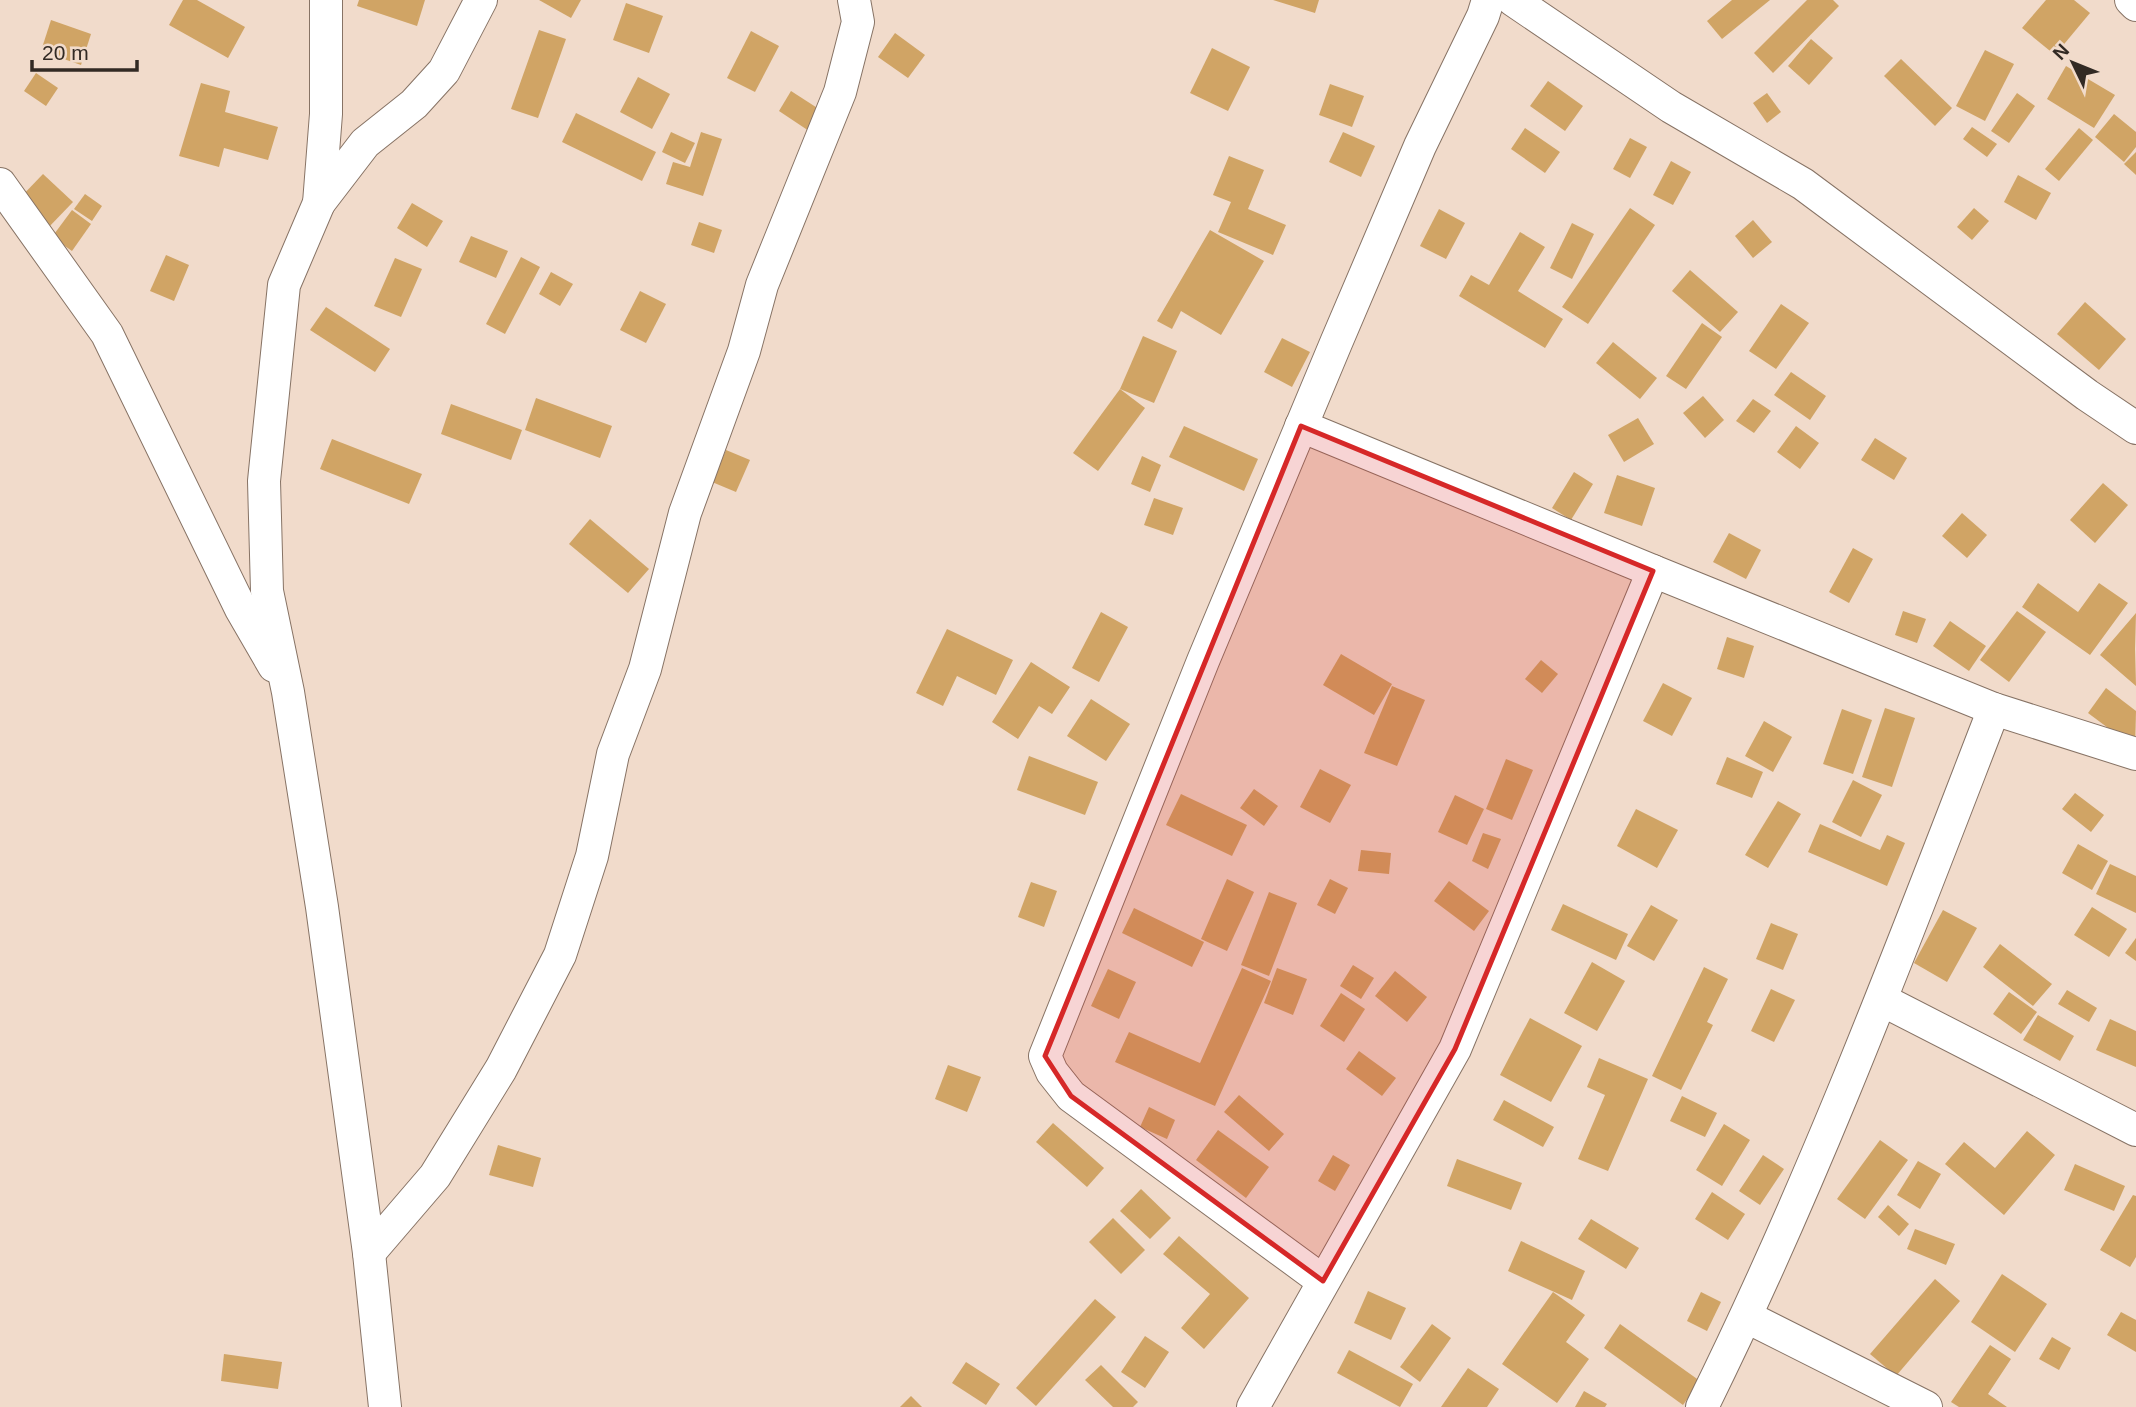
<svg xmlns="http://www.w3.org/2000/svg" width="2136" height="1407" font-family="Arial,sans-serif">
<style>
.building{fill:#d0a465}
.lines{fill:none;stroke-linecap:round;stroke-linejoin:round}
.minor-casing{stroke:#877365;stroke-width:34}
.minor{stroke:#fff;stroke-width:32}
.marked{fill:#d62828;fill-opacity:0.2;stroke:#d62828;stroke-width:5;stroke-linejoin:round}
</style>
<rect width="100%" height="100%" fill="#f1dbcb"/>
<g class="building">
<path d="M183 0H197L245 27 228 58 169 25Z"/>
<path d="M359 0H425L417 26 357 6Z"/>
<path d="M539 0H581L571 18Z"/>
<path d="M1273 0H1319L1315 13Z"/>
<path d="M1732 0H1770L1722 39 1707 21Z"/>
<path d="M1807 0H1833L1839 6 1773 73 1754 53Z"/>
<path d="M2046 0H2074L2090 13 2055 55 2022 28Z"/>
<path d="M626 3 663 16 649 53 613 40Z"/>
<path d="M51 20 91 34 81 65 41 51Z"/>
<path d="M539 30 566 39 538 118 511 109Z"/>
<path d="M751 31 779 46 755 92 727 78Z"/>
<path d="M895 33 925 55 908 78 878 57Z"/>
<path d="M1811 39 1833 58 1809 85 1788 66Z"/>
<path d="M1212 48 1250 67 1228 111 1190 93Z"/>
<path d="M1985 50 2014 64 1985 121 1956 106Z"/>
<path d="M1901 59 1952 108 1935 126 1884 76Z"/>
<path d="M2066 66 2115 95 2094 128 2047 99Z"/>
<path d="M36 73 58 88 46 106 24 91Z"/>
<path d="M638 77 670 94 652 129 620 112Z"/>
<path d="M1548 81 1583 106 1565 131 1530 106Z"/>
<path d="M201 83 230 91 225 112 278 127 268 160 224 148 219 167 179 156Z"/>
<path d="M1330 84 1364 96 1352 127 1319 115Z"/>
<path d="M791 91 822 111 809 131 779 111Z"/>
<path d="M1767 93 1781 112 1767 123 1753 103Z"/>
<path d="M2017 93 2035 106 2009 143 1991 131Z"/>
<path d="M576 113 656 152 642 181 562 142Z"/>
<path d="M2114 114 2136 132V147L2124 162 2095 137Z"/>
<path d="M1972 127 1997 144 1987 157 1963 139Z"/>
<path d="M1525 128 1560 152 1545 173 1511 149Z"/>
<path d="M2079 128 2093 140 2059 181 2045 169Z"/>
<path d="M671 132 695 143 685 163 662 152Z"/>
<path d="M701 132 722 139 703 196 666 184 673 162 690 167Z"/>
<path d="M1343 132 1375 146 1361 177 1329 162Z"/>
<path d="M1630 138 1647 147 1630 178 1613 169Z"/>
<path d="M2136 152V175L2124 164Z"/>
<path d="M1229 156 1264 170 1248 209 1286 225 1273 255 1218 232 1231 202 1213 195Z"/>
<path d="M1671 161 1691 172 1673 205 1653 195Z"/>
<path d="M43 174 73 202 47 229 18 200Z"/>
<path d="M2018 175 2051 193 2036 220 2004 202Z"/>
<path d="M85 194 102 206 92 221 74 209Z"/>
<path d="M412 203 443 221 427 247 397 228Z"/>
<path d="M1630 208 1655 225 1588 324 1562 307Z"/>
<path d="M1974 208 1989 221 1972 240 1957 227Z"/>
<path d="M1439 209 1465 223 1446 259 1420 246Z"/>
<path d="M72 210 91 224 72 251 52 237Z"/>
<path d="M1753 220 1772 242 1753 258 1735 236Z"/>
<path d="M699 222 722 230 714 253 691 245Z"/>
<path d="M1572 223 1594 234 1572 279 1550 268Z"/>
<path d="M1210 230 1264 261 1221 335 1181 311 1172 329 1157 321Z"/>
<path d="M1520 232 1545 247 1518 291 1563 319 1545 348 1459 296 1471 275 1489 285Z"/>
<path d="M471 236 508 251 496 278 459 262Z"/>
<path d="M166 255 189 265 174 301 150 291Z"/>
<path d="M521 257 540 267 505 334 486 324Z"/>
<path d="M395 258 422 269 401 317 374 306Z"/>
<path d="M1690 270 1738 312 1720 332 1672 291Z"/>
<path d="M551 272 573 284 560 306 539 294Z"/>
<path d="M640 291 666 304 646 343 620 330Z"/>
<path d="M2085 302 2126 339 2099 370 2057 334Z"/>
<path d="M1781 304 1809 323 1776 369 1749 351Z"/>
<path d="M326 307 390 349 375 372 310 330Z"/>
<path d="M1702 323 1722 337 1686 389 1666 376Z"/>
<path d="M1143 336 1177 351 1154 403 1120 389Z"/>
<path d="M1282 338 1310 352 1292 387 1264 372Z"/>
<path d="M1613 342 1657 378 1640 399 1596 363Z"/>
<path d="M1791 372 1826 396 1810 420 1774 395Z"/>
<path d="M1120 389 1145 408 1098 471 1073 453Z"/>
<path d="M1703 396 1724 420 1705 438 1683 413Z"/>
<path d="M536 398 612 426 600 458 525 430Z"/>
<path d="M1753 399 1771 411 1754 433 1736 421Z"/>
<path d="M451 404 522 430 511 460 441 434Z"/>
<path d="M1638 418 1654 444 1624 462 1608 435Z"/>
<path d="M1184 426 1258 459 1244 491 1169 457Z"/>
<path d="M1796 426 1819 443 1800 469 1777 452Z"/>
<path d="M1875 438 1907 458 1894 480 1861 460Z"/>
<path d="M332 439 422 474 409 504 320 469Z"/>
<path d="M726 450 750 460 736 492 712 482Z"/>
<path d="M1142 456 1161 465 1150 492 1131 484Z"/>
<path d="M1574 472 1593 484 1571 520 1552 508Z"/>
<path d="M1617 475 1655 488 1642 526 1604 513Z"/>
<path d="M2103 483 2128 505 2095 543 2070 520Z"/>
<path d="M1154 498 1183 508 1173 535 1144 525Z"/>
<path d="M1962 513 1987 535 1967 558 1942 536Z"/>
<path d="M590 519 649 569 628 593 569 544Z"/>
<path d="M1729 533 1761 550 1746 579 1713 562Z"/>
<path d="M1853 548 1873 559 1849 603 1829 592Z"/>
<path d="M2038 583 2078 612 2099 583 2128 603 2090 655 2022 607Z"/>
<path d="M1903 611 1926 619 1917 643 1895 635Z"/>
<path d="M2017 611 2046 632 2009 682 1980 660Z"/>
<path d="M1101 612 1128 627 1099 682 1072 668Z"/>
<path d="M2136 613 2135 649 2136 686 2100 655Z"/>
<path d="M1950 621 1986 646 1969 671 1933 646Z"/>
<path d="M947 629 1013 660 996 695 957 676 943 706 916 693Z"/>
<path d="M1727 637 1754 646 1744 678 1717 669Z"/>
<path d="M1341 654 1392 684 1374 715 1323 685Z"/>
<path d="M1541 660 1558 674 1542 693 1525 679Z"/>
<path d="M1031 662 1070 687 1052 714 1039 706 1018 739 992 722Z"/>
<path d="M1663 683 1692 698 1672 736 1643 721Z"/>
<path d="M1392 686 1425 700 1397 766 1364 753Z"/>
<path d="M2106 688 2136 711 2135 748 2088 713Z"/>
<path d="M1091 699 1130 724 1106 761 1067 736Z"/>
<path d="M1885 708 1915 718 1892 787 1862 777Z"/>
<path d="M1842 709 1872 720 1853 774 1823 764Z"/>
<path d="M1764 721 1792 737 1773 772 1745 756Z"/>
<path d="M1029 756 1098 782 1085 815 1017 790Z"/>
<path d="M1727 757 1763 772 1752 798 1716 784Z"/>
<path d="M1506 759 1533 770 1512 820 1486 809Z"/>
<path d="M1320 769 1351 785 1330 823 1300 807Z"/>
<path d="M1853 780 1882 795 1861 837 1832 822Z"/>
<path d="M1254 789 1278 806 1264 826 1240 808Z"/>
<path d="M2075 793 2104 815 2091 832 2062 809Z"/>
<path d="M1181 794 1247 825 1232 856 1166 825Z"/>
<path d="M1455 795 1484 809 1467 845 1438 832Z"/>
<path d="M1778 801 1801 814 1768 868 1745 855Z"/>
<path d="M1636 809 1678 830 1657 868 1617 846Z"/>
<path d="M1820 824 1880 850 1887 835 1905 843 1887 886 1808 852Z"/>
<path d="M1483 833 1501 839 1488 869 1472 861Z"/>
<path d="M2078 844 2108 861 2092 890 2062 873Z"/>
<path d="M1361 850 1391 853 1389 874 1358 871Z"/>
<path d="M2110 864 2136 876V913L2096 894Z"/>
<path d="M1227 879 1254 892 1227 951 1201 939Z"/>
<path d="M1330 879 1348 888 1335 914 1317 905Z"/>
<path d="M1449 881 1489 911 1474 931 1434 901Z"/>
<path d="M1031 882 1057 891 1044 927 1018 917Z"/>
<path d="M1269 892 1297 903 1269 976 1241 965Z"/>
<path d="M1563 904 1628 934 1616 960 1551 930Z"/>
<path d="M1651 905 1678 920 1654 961 1627 946Z"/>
<path d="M2092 907 2127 929 2109 957 2074 935Z"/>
<path d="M1134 908 1204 942 1192 967 1122 933Z"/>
<path d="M1943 910 1977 928 1947 982 1914 963Z"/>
<path d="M1771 923 1798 934 1783 970 1756 959Z"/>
<path d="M2136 938V961L2125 953Z"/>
<path d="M2000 944 2052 984 2033 1006 1983 967Z"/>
<path d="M1592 962 1625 981 1597 1031 1564 1013Z"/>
<path d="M1353 965 1374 978 1361 999 1340 986Z"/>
<path d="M1704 967 1728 979 1707 1022 1713 1025 1681 1090 1652 1076Z"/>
<path d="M1242 968 1271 981 1215 1106 1115 1062 1129 1032 1200 1063Z"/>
<path d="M1277 968 1307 979 1293 1015 1264 1003Z"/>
<path d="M1108 969 1136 982 1119 1019 1091 1006Z"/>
<path d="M1395 971 1427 997 1407 1022 1375 996Z"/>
<path d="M1771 989 1795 1000 1774 1042 1751 1031Z"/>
<path d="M2067 990 2097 1008 2089 1022 2058 1004Z"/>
<path d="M2009 992 2037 1012 2021 1034 1993 1014Z"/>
<path d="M1341 993 1365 1009 1344 1042 1320 1026Z"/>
<path d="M2038 1015 2074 1036 2060 1061 2023 1040Z"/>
<path d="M1530 1018 1582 1046 1551 1102 1500 1075Z"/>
<path d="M2110 1019 2136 1031V1067L2096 1050Z"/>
<path d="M1359 1051 1396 1078 1382 1096 1346 1069Z"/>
<path d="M1599 1058 1648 1079 1608 1171 1578 1159 1605 1095 1587 1087Z"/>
<path d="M948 1065 981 1077 967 1112 935 1099Z"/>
<path d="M1239 1095 1284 1134 1269 1151 1224 1112Z"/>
<path d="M1682 1096 1717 1113 1705 1137 1670 1121Z"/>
<path d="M1504 1100 1554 1127 1543 1147 1493 1120Z"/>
<path d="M1149 1107 1175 1120 1167 1139 1140 1127Z"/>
<path d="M1053 1123 1104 1168 1087 1187 1036 1142Z"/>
<path d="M1724 1124 1750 1140 1722 1186 1696 1170Z"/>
<path d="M1218 1130 1269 1167 1246 1198 1196 1160Z"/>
<path d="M2027 1131 2055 1155 2004 1215 1945 1164 1964 1142 1995 1168Z"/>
<path d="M1880 1140 1908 1160 1865 1219 1837 1199Z"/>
<path d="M498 1145 541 1158 533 1187 489 1175Z"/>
<path d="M1333 1155 1350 1165 1335 1191 1318 1181Z"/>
<path d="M1763 1155 1784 1169 1760 1205 1739 1191Z"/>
<path d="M1457 1159 1522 1183 1511 1210 1447 1186Z"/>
<path d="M1918 1161 1941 1174 1920 1209 1897 1195Z"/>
<path d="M2075 1164 2125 1186 2114 1211 2064 1190Z"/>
<path d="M1141 1189 1171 1218 1150 1239 1120 1211Z"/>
<path d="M1712 1192 1745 1214 1728 1240 1695 1219Z"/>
<path d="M2133 1195 2136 1196V1257L2130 1267 2100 1250Z"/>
<path d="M1888 1205 1909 1224 1899 1236 1878 1217Z"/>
<path d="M1113 1218 1145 1250 1121 1274 1089 1242Z"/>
<path d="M1591 1219 1639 1248 1626 1269 1578 1239Z"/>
<path d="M1915 1229 1955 1244 1946 1265 1907 1249Z"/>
<path d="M1179 1236 1249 1298 1204 1349 1181 1328 1210 1294 1163 1254Z"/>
<path d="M1521 1241 1585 1271 1572 1300 1508 1271Z"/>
<path d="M2002 1274 2047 1304 2015 1352 1971 1322Z"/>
<path d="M1935 1279 1960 1301 1896 1376 1870 1354Z"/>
<path d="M1368 1291 1406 1308 1391 1340 1354 1323Z"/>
<path d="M1553 1292 1585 1315 1566 1342 1589 1359 1557 1403 1502 1364Z"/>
<path d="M1701 1292 1721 1302 1707 1331 1687 1321Z"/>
<path d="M1095 1299 1116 1317 1036 1406 1016 1388Z"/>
<path d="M2121 1312 2136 1320V1352L2107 1335Z"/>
<path d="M1432 1324 1451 1338 1420 1382 1400 1367Z"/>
<path d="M1620 1324 1700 1381 1683 1405 1604 1348Z"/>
<path d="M1145 1336 1169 1352 1145 1388 1121 1372Z"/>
<path d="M2052 1337 2071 1348 2059 1370 2039 1359Z"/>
<path d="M1990 1345 2011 1359 1988 1394 2007 1407H1959L1951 1402Z"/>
<path d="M1349 1350 1413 1384 1400 1407 1337 1373Z"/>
<path d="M224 1354 282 1362 278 1389 221 1381Z"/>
<path d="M966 1362 1000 1384 986 1405 952 1383Z"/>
<path d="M1101 1365 1138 1402 1133 1407H1113L1085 1380Z"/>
<path d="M1468 1368 1499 1389 1487 1407H1441Z"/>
<path d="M1584 1391 1607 1404 1605 1407H1575Z"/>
<path d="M911 1396 922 1407H900Z"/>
</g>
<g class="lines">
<g class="minor-casing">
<g id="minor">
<path d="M326 0V114L319 203 284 285 264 481 267 591 288 692 322 907 369 1253 385 1407"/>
<path d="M1513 0 1671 107 1803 184 2087 395 2136 428"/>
<path d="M2131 0 2136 5"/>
<path d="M0 184 107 334 241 609 274 666"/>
<path d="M319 203 365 143 414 104 444 71 481 0"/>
<path d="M1301 426 1653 571"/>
<path d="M1882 1000 2136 1130"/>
<path d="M369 1253 435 1176 501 1069 560 955 592 856 613 754 645 669 685 513 744 351 762 285 840 92 858 22 854 0"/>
<path d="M1323 1281 1071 1096 1052 1072 1045 1056 1203 661 1336 343 1420 146 1483 16 1488 0"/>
<path d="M1747 1317 1926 1407"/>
<path d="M1253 1407 1455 1049 1653 571 1994 709 2136 754"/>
<path d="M1702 1407C1814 1181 1903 944 1994 709"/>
</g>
</g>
<use href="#minor" class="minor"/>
</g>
<path class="marked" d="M1301 426 1653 571 1455 1049 1323 1281 1071 1096 1045 1056Z"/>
<g transform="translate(2073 63) rotate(313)" stroke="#f1dbcb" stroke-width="5" paint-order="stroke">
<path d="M0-5L12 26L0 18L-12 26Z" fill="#322a24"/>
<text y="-10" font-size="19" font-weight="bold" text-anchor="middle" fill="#322a24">N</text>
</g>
<path d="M32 60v10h105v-10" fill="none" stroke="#322a24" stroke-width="3.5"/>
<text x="42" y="60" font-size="21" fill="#322a24" stroke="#f1dbcb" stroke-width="5" paint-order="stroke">20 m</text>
</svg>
